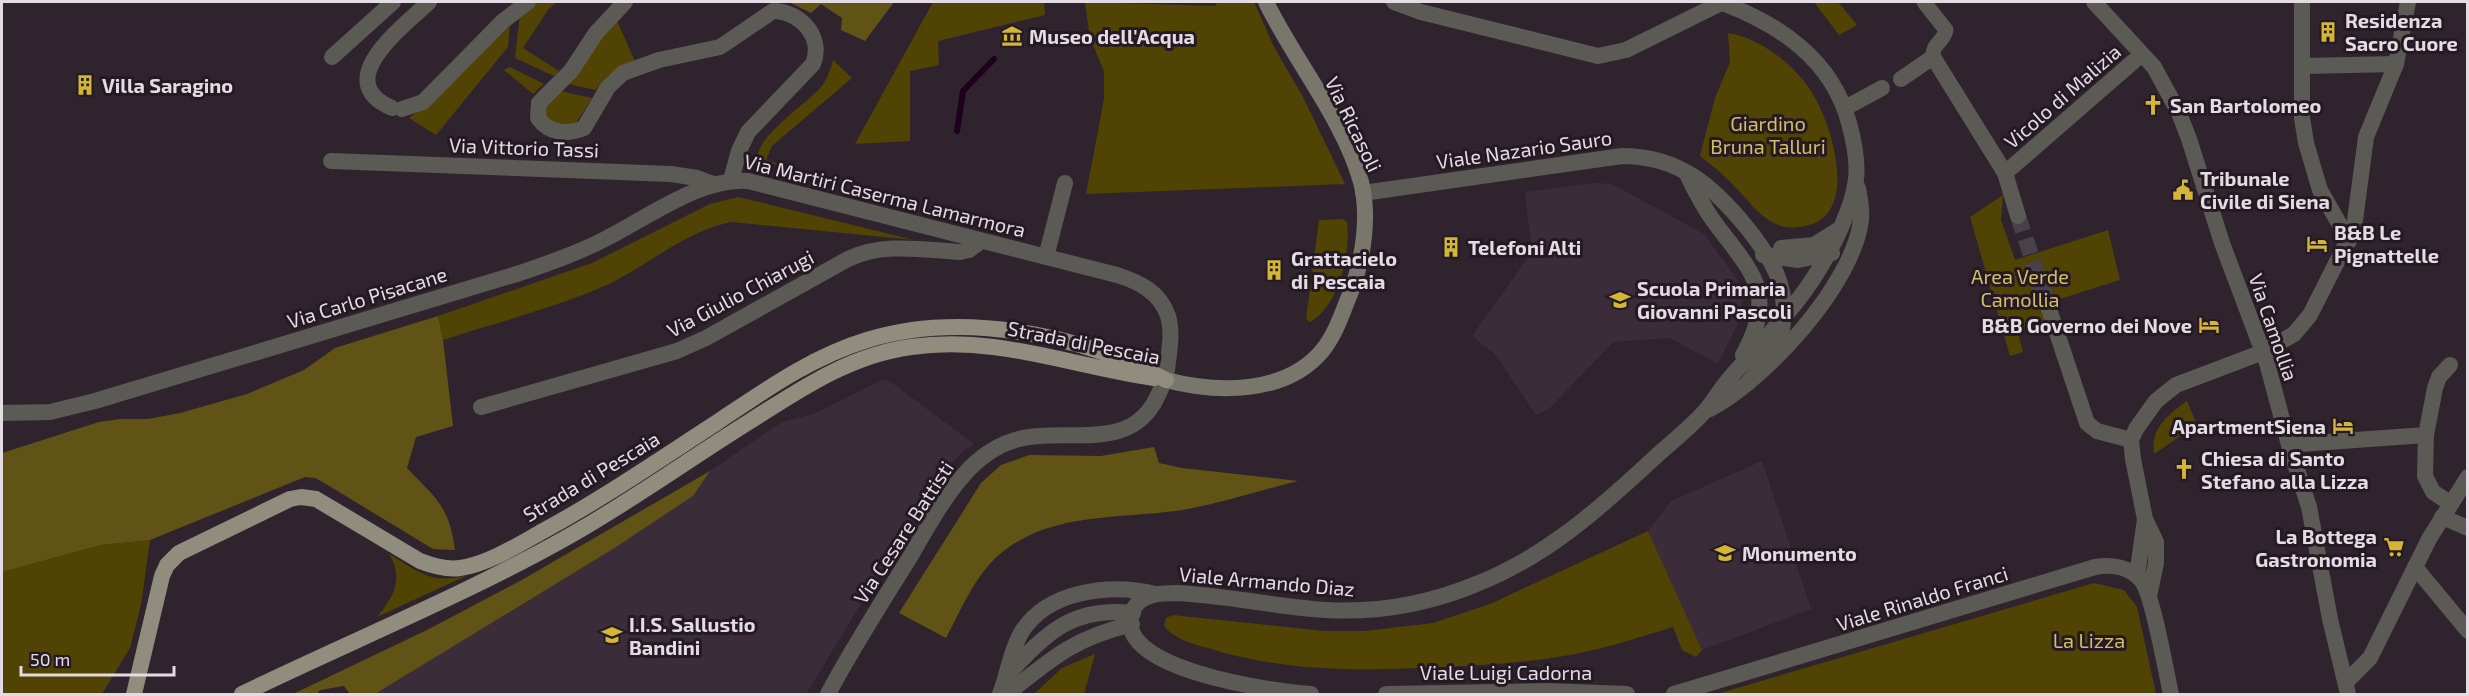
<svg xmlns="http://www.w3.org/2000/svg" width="2469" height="696" font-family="'Exo 2',sans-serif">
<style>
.built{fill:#3b2c3a}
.green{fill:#504304}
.forest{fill:#615315}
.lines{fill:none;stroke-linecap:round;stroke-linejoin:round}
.stream{stroke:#1e001e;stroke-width:6}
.minor-tunnel{stroke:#4a4049;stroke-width:16;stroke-dasharray:16 8;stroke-linecap:butt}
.pedestrian{stroke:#5c5a54;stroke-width:15}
.minor{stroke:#5c5a54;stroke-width:16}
.tertiary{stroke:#5c5a54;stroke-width:16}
.secondary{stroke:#79776c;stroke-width:16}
.primary{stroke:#908c7e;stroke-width:16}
.labels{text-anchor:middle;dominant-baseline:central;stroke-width:6;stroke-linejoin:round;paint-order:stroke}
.poi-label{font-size:20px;font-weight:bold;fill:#e4dce3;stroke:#251a24;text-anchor:start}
.street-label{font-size:20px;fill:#e4dce3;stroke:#251a24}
.park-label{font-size:20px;fill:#d3be66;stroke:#251a24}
</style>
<rect width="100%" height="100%" fill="#2f242e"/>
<g class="built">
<path d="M1595 183 1612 184 1704 234 1740 283 1743 294 1741 317 1718 364 1670 338 1613 342 1549 409 1536 415 1495 354 1472 336 1532 252 1525 192Z"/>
<path d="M882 380H888L974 444 964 450 938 477 806 694H375L613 549 693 496 710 471 782 422 816 413Z"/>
<path d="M1762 461 1811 609 1702 650 1648 531 1671 501Z"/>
</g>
<g class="green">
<path d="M539 2H557L548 10 523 48 559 71 554 76 515 58 520 14Z"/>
<path d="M933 2H1044L1045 15 938 41 939 65 910 71V141L855 144Z"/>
<path d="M1085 2 1215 6 1217 2H1254L1274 47 1303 97 1345 184 1086 194 1104 99V71L1090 38Z"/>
<path d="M1814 2H1838L1857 25 1839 35Z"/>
<path d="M510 21 508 47 436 135 409 118 431 101Z"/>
<path d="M617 21 635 61C618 68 606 74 596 90L568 84 600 38Z"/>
<path d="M1728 33C1758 37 1792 63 1809 88 1831 119 1862 216 1805 226 1794 228 1784 229 1774 223 1757 215 1747 198 1734 186 1724 175 1712 165 1700 156L1715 98 1730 62Z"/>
<path d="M833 60 852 78 772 146 766 160 823 177 822 179 758 159C752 140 810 101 822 86 827 78 831 69 833 60Z"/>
<path d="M509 67 512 68 544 84 533 94 504 70Z"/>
<path d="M560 91 592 98 576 123 563 127 546 118 545 102Z"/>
<path d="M2003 195 2001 220 2015 260 2108 230 2120 280 2041 305 2046 324 2018 333 2023 352 2010 356 1970 217Z"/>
<path d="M738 197 914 240 731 222C682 232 645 269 600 288 550 309 495 323 443 340L438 316 592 263 710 204Z"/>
<path d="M1343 219 1347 222C1351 252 1339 306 1310 322L1306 319 1319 220Z"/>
<path d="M2187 401 2197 425 2154 454C2150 428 2168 415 2187 401Z"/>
<path d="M1648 531 1702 650 1696 657 1682 650 1673 627C1637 638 1601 650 1564 656 1523 663 1482 665 1442 667 1362 671 1284 672 1208 648 1193 644 1174 639 1164 626L1166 618 1173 615 1325 631H1365L1433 623 1490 604Z"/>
<path d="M150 540 141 605 130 648 102 694H2V572L101 545Z"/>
<path d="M389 554C419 572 431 585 468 575L377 617C394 597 404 578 389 554Z"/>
<path d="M2094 583 2124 590 2137 607 2156 694H1717Z"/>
<path d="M1095 654 1084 694H1034L1062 668Z"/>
</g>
<g class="forest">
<path d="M789 2H894L865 41 841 30 842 18 821 4 811 13Z"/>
<path d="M438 316 443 340 453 426 416 437 407 468C436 499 449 505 455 550L433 549 326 484 315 478 305 477 150 540 101 545 2 572V453L99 422 120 419H148L180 413 247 394 304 370 335 348Z"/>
<path d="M1154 447 1159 463 1182 468 1298 481C1262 490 1225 502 1188 509 1125 520 1052 510 1000 554 975 575 961 610 946 638L899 613 981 483 1001 465 1029 455 1101 456Z"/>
<path d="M710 471 693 496 613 549 375 694H350L344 686 320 690 317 694H293L427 630 520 581Z"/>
</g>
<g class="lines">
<path class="stream" d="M957 131 963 91 994 59"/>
<path class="minor-tunnel" d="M2018 216 2047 303"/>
<path class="pedestrian" d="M1924 2 1946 30C1944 42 1932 43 1933 57"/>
<g class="minor">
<path d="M625 2 596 33 571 71 539 103 538 118C549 134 568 135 584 128L608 87 623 73 659 60 720 47 773 11C800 11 824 37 813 64L748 132 739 151 731 180"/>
<path d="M1394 2 1421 12 1598 56 1626 50 1723 2"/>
<path d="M2094 2 2154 67 2179 113 2189 139 2222 243 2267 363 2289 445 2309 507 2330 619 2348 694"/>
<path d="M2302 2V118L2306 143 2320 190 2349 241"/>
<path d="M332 57 393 2"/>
<path d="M2304 66 2396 64"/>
<path d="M1901 79 1933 57 2005 173 2018 216"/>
<path d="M392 108C329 81 404 26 429 2"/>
<path d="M1845 108 1882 88"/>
<path d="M402 109 423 102 503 21 528 2"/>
<path d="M331 161 671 174 697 178 713 184"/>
<path d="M2005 173 2134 61"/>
<path d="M1046 257 1065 183"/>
<path d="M2047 303 2087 423 2097 431 2131 440"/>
<path d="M481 407 677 351 706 338 848 259C884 242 921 250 960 252L969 250 981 241"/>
<path d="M2299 444 2426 435"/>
<path d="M2450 503 2433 492 2425 476 2426 435 2435 388 2439 377 2450 365"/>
<path d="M2442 517 2468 528"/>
<path d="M2415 567 2468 631"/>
<path d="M2137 576 2145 519"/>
<path d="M2149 596 2156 563V542L2145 519 2133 459 2131 440 2136 429 2156 401 2176 385 2263 352 2294 334 2310 315 2354 228 2366 137 2396 64 2408 2"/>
<path d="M2346 682 2370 658 2429 539 2468 477"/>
</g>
<g class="tertiary">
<path d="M1687 174C1695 191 1703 207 1715 223 1752 273 1778 292 1743 355"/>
<path d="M1363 193 1622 156C1680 156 1714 187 1748 229 1772 259 1790 288 1782 329 1777 349 1759 366 1748 383"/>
<path d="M1781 248 1814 245 1838 230"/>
<path d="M1763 255 1798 260 1832 253"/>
<path d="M1710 409C1766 379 1853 285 1861 220 1862 209 1860 198 1858 188"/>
<path d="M2 413 50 412 95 401 520 273C549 263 578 253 605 239 647 218 701 177 748 181L1117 275C1139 282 1160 292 1168 316 1173 332 1169 353 1167 370 1165 382 1160 392 1154 403 1127 449 1073 430 1029 437 1007 440 986 452 970 468 944 495 926 530 907 562 880 605 852 649 828 694"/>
<path d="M1008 674C1047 633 1072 606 1133 613"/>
<path d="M1000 694C1008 674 1010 652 1021 633 1047 590 1111 583 1155 594"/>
<path d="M1007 694C1052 658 1074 638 1132 624"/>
<path d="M1311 694C1278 692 1102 669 1134 608 1142 594 1161 593 1175 593 1226 595 1276 607 1326 610 1376 613 1427 604 1474 585 1544 558 1597 511 1652 460 1669 444 1689 429 1705 411 1714 401 1720 389 1729 379 1759 344 1793 312 1818 271 1833 247 1853 207 1856 179 1858 160 1854 141 1849 123 1832 59 1779 24 1720 2"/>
<path d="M1386 694 1547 691 1627 694"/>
<path d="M1674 694 2095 567C2112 564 2130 567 2142 581 2153 596 2166 672 2171 694"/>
</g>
<path class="secondary" d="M1166 380C1216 393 1285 395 1322 351 1336 334 1342 313 1350 294 1363 261 1370 216 1361 182 1344 120 1294 60 1266 2"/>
<g class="primary">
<path d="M134 694 162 576 167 565 179 553 290 499 301 497 316 499 420 561C433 566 446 570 460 568 488 564 518 545 543 531 602 499 659 460 716 423 764 391 811 357 867 340 961 311 1080 334 1166 380"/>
<path d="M242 694C349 642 460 597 564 539 629 503 689 459 752 420 802 388 851 355 911 347 997 335 1070 366 1154 378"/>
</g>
</g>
<defs>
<g id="building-bare" transform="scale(1.62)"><path d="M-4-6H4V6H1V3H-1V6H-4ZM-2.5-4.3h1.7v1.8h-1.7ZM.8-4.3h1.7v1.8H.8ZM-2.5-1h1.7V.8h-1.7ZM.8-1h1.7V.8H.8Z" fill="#d3b635" stroke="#251a24" stroke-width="2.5" paint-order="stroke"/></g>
<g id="museum-bare" transform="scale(1.62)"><path d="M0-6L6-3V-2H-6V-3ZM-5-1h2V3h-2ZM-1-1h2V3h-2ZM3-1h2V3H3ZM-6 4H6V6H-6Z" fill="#d3b635" stroke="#251a24" stroke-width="2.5" paint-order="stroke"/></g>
<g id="church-bare" transform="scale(1.62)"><path d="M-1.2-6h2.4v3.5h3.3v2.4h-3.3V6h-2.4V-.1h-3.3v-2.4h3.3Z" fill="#d3b635" stroke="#251a24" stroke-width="2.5" paint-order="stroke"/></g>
<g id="civic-bare" transform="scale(1.62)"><path d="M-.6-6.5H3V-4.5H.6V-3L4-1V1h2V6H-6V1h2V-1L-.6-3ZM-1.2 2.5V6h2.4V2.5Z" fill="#d3b635" stroke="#251a24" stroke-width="2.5" paint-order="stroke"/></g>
<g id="hotel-bare" transform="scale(1.62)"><path d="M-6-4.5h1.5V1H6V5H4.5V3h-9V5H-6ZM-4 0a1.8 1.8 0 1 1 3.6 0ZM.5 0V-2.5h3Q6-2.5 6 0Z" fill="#d3b635" stroke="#251a24" stroke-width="2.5" paint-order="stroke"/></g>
<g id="school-bare" transform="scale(1.62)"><path d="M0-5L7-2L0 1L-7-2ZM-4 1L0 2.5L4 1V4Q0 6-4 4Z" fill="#d3b635" stroke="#251a24" stroke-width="2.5" paint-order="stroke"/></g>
<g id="supermarket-bare" transform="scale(1.62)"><path d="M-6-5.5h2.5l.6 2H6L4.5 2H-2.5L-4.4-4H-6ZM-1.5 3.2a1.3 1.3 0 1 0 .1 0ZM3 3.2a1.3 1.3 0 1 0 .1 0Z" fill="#d3b635" stroke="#251a24" stroke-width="2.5" paint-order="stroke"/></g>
</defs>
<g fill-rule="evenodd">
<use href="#building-bare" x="2328" y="32"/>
<use href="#museum-bare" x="1012" y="36"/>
<use href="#building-bare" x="85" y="85"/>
<use href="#church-bare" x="2153" y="105"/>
<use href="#civic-bare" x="2183" y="190"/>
<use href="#hotel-bare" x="2317" y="244"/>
<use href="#building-bare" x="1451" y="247"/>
<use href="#building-bare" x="1274" y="270"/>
<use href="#school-bare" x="1620" y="300"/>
<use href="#hotel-bare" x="2209" y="325"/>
<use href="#hotel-bare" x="2343" y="426"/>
<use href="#church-bare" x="2184" y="469"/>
<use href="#supermarket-bare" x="2394" y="547"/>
<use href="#school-bare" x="1725" y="553"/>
<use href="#school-bare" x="612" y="635"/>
</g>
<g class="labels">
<g class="poi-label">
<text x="2345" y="20">Residenza<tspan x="2345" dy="23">Sacro Cuore</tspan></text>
<text x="1029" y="36">Museo dell'Acqua</text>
<text x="102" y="85">Villa Saragino</text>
<text x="2170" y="105">San Bartolomeo</text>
<text x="2200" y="178">Tribunale<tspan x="2200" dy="23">Civile di Siena</tspan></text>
<text x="2334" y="232">B&amp;B Le<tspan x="2334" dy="23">Pignattelle</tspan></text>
<text x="1468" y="247">Telefoni Alti</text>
<text x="1291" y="258">Grattacielo<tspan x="1291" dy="23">di Pescaia</tspan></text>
<text x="1637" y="288">Scuola Primaria<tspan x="1637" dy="23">Giovanni Pascoli</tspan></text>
<text x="2192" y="325" text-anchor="end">B&amp;B Governo dei Nove</text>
<text x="2326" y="426" text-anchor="end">ApartmentSiena</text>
<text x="2201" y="458">Chiesa di Santo<tspan x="2201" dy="23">Stefano alla Lizza</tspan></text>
<text x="2377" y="536" text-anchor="end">La Bottega<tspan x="2377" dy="23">Gastronomia</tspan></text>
<text x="1742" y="553">Monumento</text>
<text x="629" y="624">I.I.S. Sallustio<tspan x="629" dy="23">Bandini</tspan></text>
</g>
<g class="street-label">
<text transform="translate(2062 96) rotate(-41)">Vicolo di Malizia</text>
<text transform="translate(1354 124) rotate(64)">Via Ricasoli</text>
<text transform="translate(524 147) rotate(2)">Via Vittorio Tassi</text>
<text transform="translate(1524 149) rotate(-8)">Viale Nazario Sauro</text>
<text transform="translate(885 195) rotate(14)">Via Martiri Caserma Lamarmora</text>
<text transform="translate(740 293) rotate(-28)">Via Giulio Chiarugi</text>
<text transform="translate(367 297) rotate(-17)">Via Carlo Pisacane</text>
<text transform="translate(2274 327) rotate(71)">Via Camollia</text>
<text transform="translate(1084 342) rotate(11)">Strada di Pescaia</text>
<text transform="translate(591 476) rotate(-31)">Strada di Pescaia</text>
<text transform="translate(903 532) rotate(-57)">Via Cesare Battisti</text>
<text transform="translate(1267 581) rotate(5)">Viale Armando Diaz</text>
<text transform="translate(1922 598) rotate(-17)">Viale Rinaldo Franci</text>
<text x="1506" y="672">Viale Luigi Cadorna</text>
</g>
<g class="park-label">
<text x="1768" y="123">Giardino<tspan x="1768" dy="23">Bruna Talluri</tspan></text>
<text x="2020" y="276">Area Verde<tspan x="2020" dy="23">Camollia</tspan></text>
<text x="2089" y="640">La Lizza</text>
</g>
</g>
<rect width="2469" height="696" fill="none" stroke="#e4dce3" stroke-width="6"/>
<path d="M21 666v9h153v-9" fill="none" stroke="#e4dce3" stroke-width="3"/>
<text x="30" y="666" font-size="18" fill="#e4dce3" stroke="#251a24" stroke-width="4.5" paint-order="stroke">50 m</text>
</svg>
